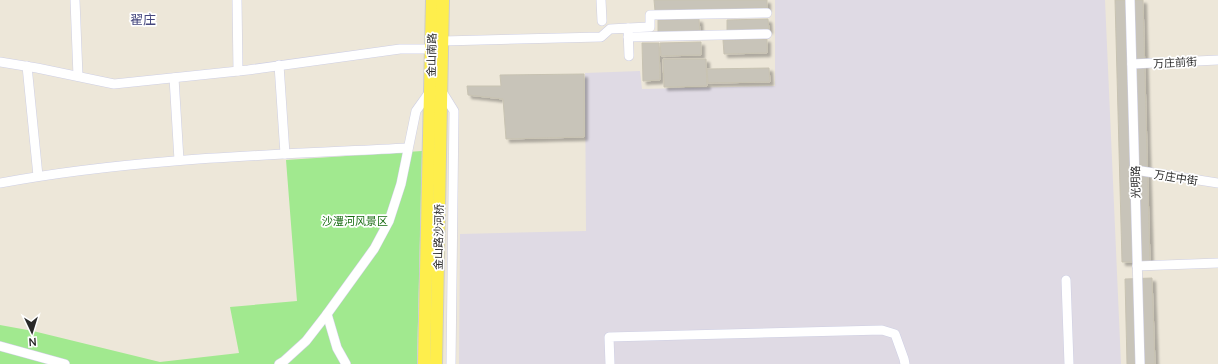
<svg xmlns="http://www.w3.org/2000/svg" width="1218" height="364" font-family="Manrope,'Noto Sans SC',sans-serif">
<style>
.industrial{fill:#dfdae4}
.green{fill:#a1e98f}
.building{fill:#c8c4b9;stroke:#c8c3b2;filter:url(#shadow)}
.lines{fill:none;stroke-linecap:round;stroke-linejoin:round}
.minor-casing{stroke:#cecfe4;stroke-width:10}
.major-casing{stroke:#ccc;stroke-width:14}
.minor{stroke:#fff;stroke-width:9}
.major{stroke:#feee4c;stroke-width:12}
.labels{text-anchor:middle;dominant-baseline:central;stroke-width:3.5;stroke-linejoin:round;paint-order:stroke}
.street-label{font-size:11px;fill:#292929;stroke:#fff}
.park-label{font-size:11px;fill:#186c12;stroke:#fff}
.quarter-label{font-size:13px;fill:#45477e;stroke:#fff}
</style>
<defs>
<filter id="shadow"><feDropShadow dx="3.5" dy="3.5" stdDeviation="1" flood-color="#0004"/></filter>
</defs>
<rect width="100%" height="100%" fill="#ede7d9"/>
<path class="industrial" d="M775 0H1105L1121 364H459L460 234 586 231 585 73 640 71 642 89 775 86Z"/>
<path class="green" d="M422 151 417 364H0V325L33 331 160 362 239 353 230 307 297 301 286 160Z"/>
<g class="building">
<path d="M654 0H767V8L655 11Z"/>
<path d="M1115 0H1143L1150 262H1122Z"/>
<path d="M699 19 700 32 658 33V20Z"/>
<path d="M768 19 769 30 727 32V20Z"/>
<path d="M767 39V53L724 54 723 40Z"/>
<path d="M701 42V55L661 56 660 43Z"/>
<path d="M642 43H659L660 80 643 81Z"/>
<path d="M663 59H706L707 86 664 87Z"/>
<path d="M769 68 770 82 708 83 707 69Z"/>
<path d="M584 74V137L506 139 503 99 468 95 467 86H501L500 75Z"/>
<path d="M1152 278 1155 364H1127L1125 279Z"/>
</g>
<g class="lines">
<g class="minor-casing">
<g id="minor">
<path d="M75 0 78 76"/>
<path d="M237 0 238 71"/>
<path d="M601 0 602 21"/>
<path d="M1130 0 1140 364"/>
<path d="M628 28 650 27V15L767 13"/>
<path d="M628 37 767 34"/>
<path d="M443 41 601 37 610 29 628 28 629 56"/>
<path d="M0 62 37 68 114 84 248 70 400 49H432"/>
<path d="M1132 64 1218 60"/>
<path d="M279 65 285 154"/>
<path d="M27 66 38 176"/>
<path d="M174 78 179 160"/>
<path d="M1135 170 1218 183"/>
<path d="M0 183C134 158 272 155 408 148"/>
<path d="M1137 266 1218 263"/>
<path d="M1066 280 1069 364"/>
<path d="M327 314 337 348 346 364"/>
<path d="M0 346 65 364"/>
<path d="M279 364 284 361 306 341 327 314 374 249 389 221 401 184 416 111 431 90H441L454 111 451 364"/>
<path d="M610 364 609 337 882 330 895 334 904 359 905 364"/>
</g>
</g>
<g class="major-casing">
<g id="major">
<path d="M424 364 432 0"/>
<path d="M436 364 443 0"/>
</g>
</g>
<use href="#minor" class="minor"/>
<use href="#major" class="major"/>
</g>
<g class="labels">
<g class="street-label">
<text transform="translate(431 55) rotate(-89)">金山南路</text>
<text transform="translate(1175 62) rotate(-3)">万庄前街</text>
<text transform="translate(1176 177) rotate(9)">万庄中街</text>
<text transform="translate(1135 182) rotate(-91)">光明路</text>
<text transform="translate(438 237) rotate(-89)">金山路沙河桥</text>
</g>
<g class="park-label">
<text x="355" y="220">沙澧河风景区</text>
</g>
<g class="quarter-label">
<text x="143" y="19">翟庄</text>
</g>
</g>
<g transform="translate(32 332) rotate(176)" stroke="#ffffff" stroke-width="3" paint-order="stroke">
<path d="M0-3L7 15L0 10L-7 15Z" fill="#292929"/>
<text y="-6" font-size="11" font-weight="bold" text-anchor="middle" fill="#292929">N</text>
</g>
</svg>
